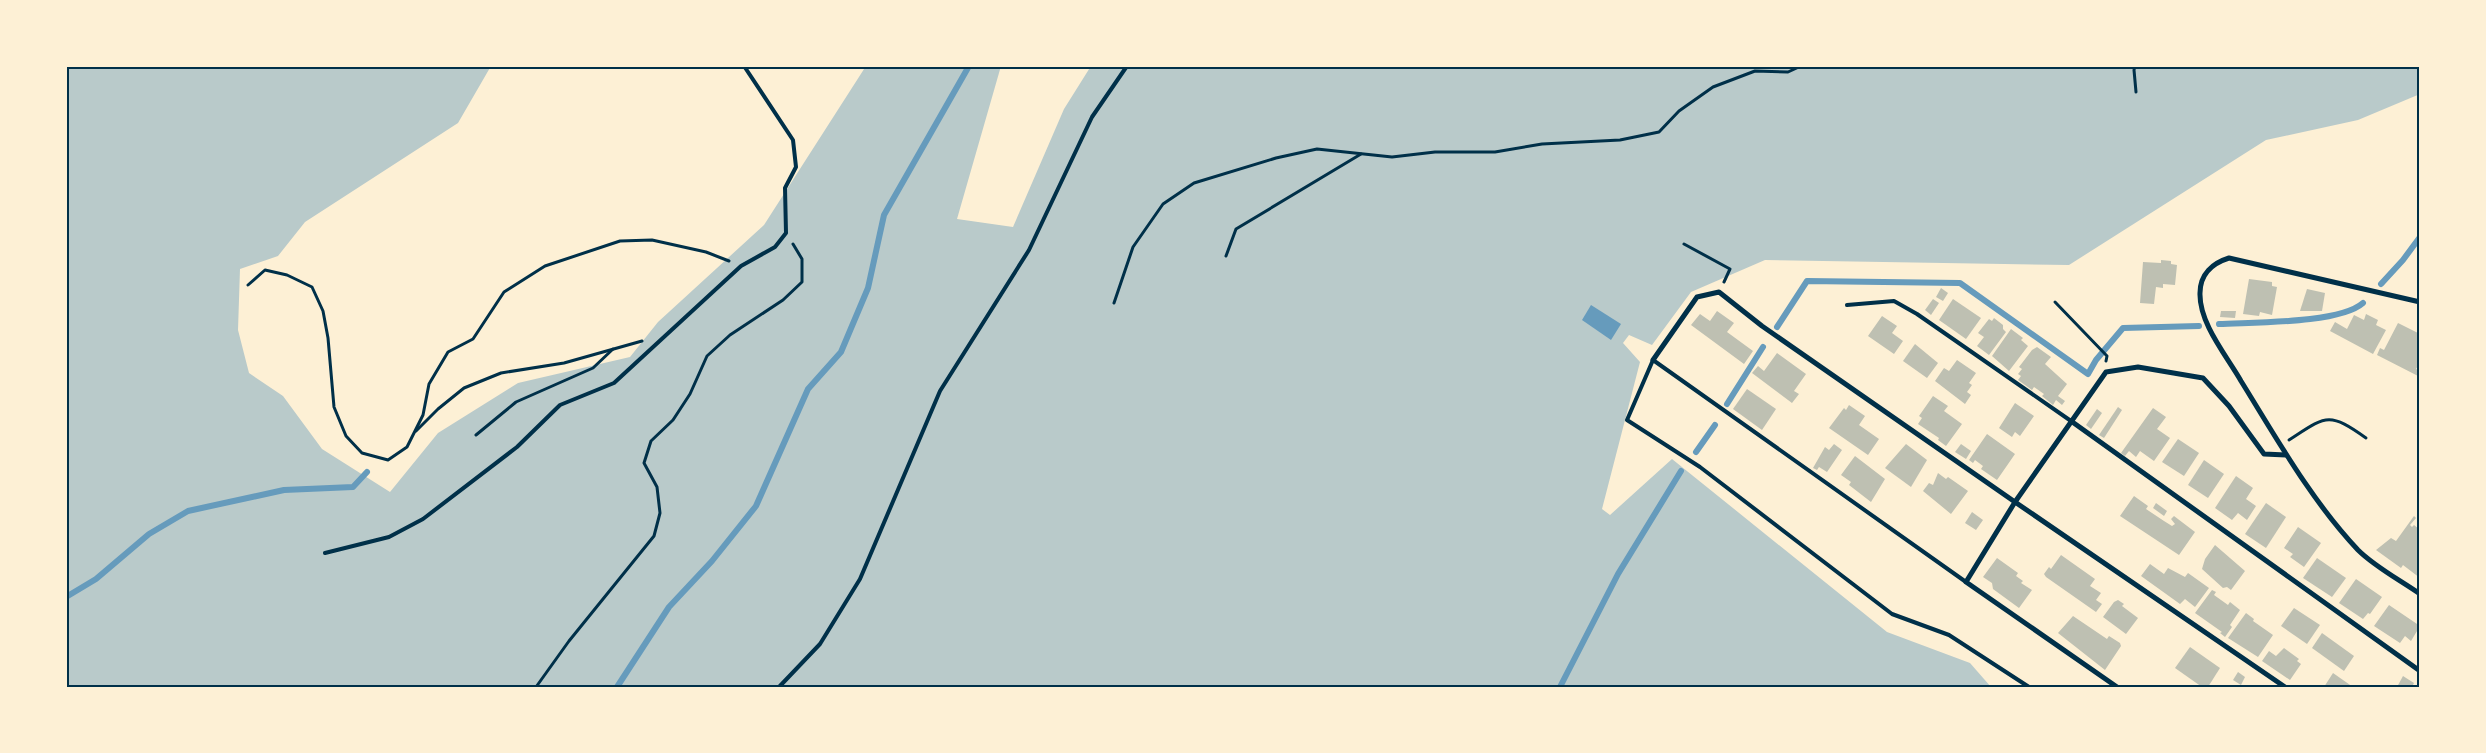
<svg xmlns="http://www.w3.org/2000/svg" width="2486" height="753" font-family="'Asap Condensed',sans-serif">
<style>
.green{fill:#b9caca}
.water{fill:#669bbc}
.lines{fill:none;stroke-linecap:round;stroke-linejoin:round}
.stream{stroke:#669bbc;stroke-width:6}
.building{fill:#bec0b2}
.path{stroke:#003049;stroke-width:3}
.service{stroke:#003049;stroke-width:4}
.minor{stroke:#003049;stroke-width:5}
.neatline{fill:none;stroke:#003049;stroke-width:2}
</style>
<rect width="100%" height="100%" fill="#fdf0d5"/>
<path class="green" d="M66 66H491L458 123 305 222 278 256 240 269 238 330 249 373 283 396 322 449 390 492 438 433 518 383 630 357 658 322 764 225 866 66H1001L957 219 1013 227 1064 109 1091 66H2420V94L2358 120 2266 140 2069 265 1765 260 1691 292 1652 345 1629 335 1623 343 1640 362 1602 509 1610 515 1672 459 1887 632 1970 663 1991 687H66Z"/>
<path class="water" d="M1591 305 1621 324 1611 340 1582 320Z"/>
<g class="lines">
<g class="stream">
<path d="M2381 284 2403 260 2420 237"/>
<path d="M2219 324C2252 322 2339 324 2363 303"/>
<path d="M1777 327 1807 281 1960 283 2088 374 2096 360 2123 328 2199 326"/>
<path d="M1727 404 1763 347"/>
<path d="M1696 452 1715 425"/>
<path d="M66 597 96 579 149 534 188 511 284 490 353 487 367 472"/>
<path d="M617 687 669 607 712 561 756 506 808 389 841 352 868 288 884 215 969 66"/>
<path d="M1560 687 1618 574 1681 471"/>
</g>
</g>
<g class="building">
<path d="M2161 260 2171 261V264L2177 265 2175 285 2163 284V288L2156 287 2154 304 2140 303 2143 262 2161 263Z"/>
<path d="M2249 279 2272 282V286L2277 287 2272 315 2260 312 2259 316 2243 314Z"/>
<path d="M1941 288 1948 293 1943 301 1936 297Z"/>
<path d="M2307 289 2325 293 2322 311H2300Z"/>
<path d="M1933 299 1939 303 1931 315 1925 310Z"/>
<path d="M1953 299 1981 318 1966 339 1939 320Z"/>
<path d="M1717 311 1734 323 1727 332 1753 351 1744 364 1691 325 1700 314 1710 321Z"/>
<path d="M2221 311H2236L2235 318 2220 317Z"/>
<path d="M2366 314 2378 320 2376 325 2386 330 2373 354 2330 331 2335 322 2347 329 2354 315 2364 320Z"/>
<path d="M1882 316 1897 326 1892 333 1903 341 1894 354 1868 336Z"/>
<path d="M1994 318 2003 325V329L2006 332 1989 355 1977 346 1984 337 1978 333 1989 319 1992 321Z"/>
<path d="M2398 323 2420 334V362L2416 369 2420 371V377L2377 355 2380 348 2384 350Z"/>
<path d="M2011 329 2023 338 2021 340 2028 346 2009 371 1992 356Z"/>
<path d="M1915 344 1938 363 1927 378 1903 361Z"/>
<path d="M2037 347 2051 357 2045 364 2067 384 2058 396 2065 401 2062 405 2056 400 2053 405 2042 396 2044 394 2034 387 2032 390 2018 380 2021 376 2018 374 2022 369 2019 367 2032 350Z"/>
<path d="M1777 353 1806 374 1794 391 1799 394 1792 403 1752 373 1758 366 1764 371Z"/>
<path d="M1957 360 1976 373 1969 383 1972 385 1967 392 1971 395 1965 404 1935 381 1944 368 1949 371Z"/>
<path d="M1747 389 1776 409 1762 430 1733 409Z"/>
<path d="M1933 396 1948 406 1944 411 1962 424 1946 446 1938 440 1939 438 1918 424 1922 418 1919 416Z"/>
<path d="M2015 403 2034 416 2020 436 2015 432 2012 437 1999 428Z"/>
<path d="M1849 405 1865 416 1859 425 1879 439 1868 455 1829 428 1844 408 1846 410Z"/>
<path d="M2118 407 2122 410 2104 438 2099 435Z"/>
<path d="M2153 408 2166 417 2157 429 2170 438 2154 461 2140 451 2136 457 2129 451 2125 456 2121 453Z"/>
<path d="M2097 409 2102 413 2091 429 2086 425Z"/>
<path d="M1987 434 2015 454 1997 480 1981 469 1983 466 1975 460 1973 463 1969 460Z"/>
<path d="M2178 439 2199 453 2184 476 2162 462Z"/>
<path d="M1834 444 1842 450 1827 472 1819 467 1817 470 1813 468 1825 447 1829 450Z"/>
<path d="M1906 444 1927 460 1911 487 1885 468Z"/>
<path d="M1961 444 1971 451 1966 459 1955 452Z"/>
<path d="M1855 456 1885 479 1871 502 1849 485 1851 482 1841 475Z"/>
<path d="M2204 460 2224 474 2208 498 2188 485Z"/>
<path d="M1938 473 1946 479 1948 477 1968 491 1951 514 1923 491 1929 483 1933 485Z"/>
<path d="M2236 476 2253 488 2246 499 2256 506 2247 520 2238 513 2232 520 2215 508Z"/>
<path d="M2134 496 2148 506 2146 509 2164 521 2172 526 2175 524 2171 519 2174 516 2195 532 2179 555 2120 516Z"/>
<path d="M2156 503 2167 511 2164 516 2153 508Z"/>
<path d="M2266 503 2286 517 2266 548 2245 534Z"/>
<path d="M1972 512 1983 520 1976 530 1965 523Z"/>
<path d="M2414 516 2416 518 2410 525 2412 527 2414 525 2420 530V578L2403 565 2401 568 2376 550 2391 538 2396 541Z"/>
<path d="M2298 527 2321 543 2304 567 2290 557 2293 554 2284 548Z"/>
<path d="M2215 545 2245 571 2231 590 2227 587 2223 588 2202 569 2205 559Z"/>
<path d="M2061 555 2095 579 2090 586 2101 593 2096 600 2102 604 2096 612 2046 577 2044 574 2049 567 2051 569Z"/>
<path d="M1997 558 2018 573 2016 576 2023 581 2021 583 2032 590 2019 608 1993 589 1992 583 1983 577Z"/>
<path d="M2317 558 2346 578 2332 597 2303 578Z"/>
<path d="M2150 564 2164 574 2168 568 2185 577 2188 573 2209 588 2195 607 2185 599 2180 604 2141 576Z"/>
<path d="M2356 579 2382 597 2370 614 2368 613 2363 619 2339 603Z"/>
<path d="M2212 590 2216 592 2214 595 2228 605 2230 602 2240 610 2230 625 2232 627 2225 637 2220 633 2222 632 2195 613Z"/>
<path d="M2118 600 2124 604 2122 606 2138 618 2126 634 2103 617 2114 602Z"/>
<path d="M2389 605 2420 626 2411 641 2405 636 2400 643 2374 626Z"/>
<path d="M2294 608 2320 625 2307 644 2281 626Z"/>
<path d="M2246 613 2254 619 2253 621 2273 635 2258 657 2228 638Z"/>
<path d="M2073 616 2107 639 2109 636 2120 643 2121 646 2105 670 2058 633Z"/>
<path d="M2322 633 2354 656 2344 671 2312 648Z"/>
<path d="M2190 647 2220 668 2208 687H2202L2175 668Z"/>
<path d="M2284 648 2299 659 2297 661 2301 664 2290 680 2262 661 2269 651 2276 656Z"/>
<path d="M2238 672 2245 677 2241 685 2233 680Z"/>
<path d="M2333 673 2353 687H2324Z"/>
<path d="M2403 676 2414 683 2412 687H2397Z"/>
</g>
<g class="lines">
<g class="path">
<path d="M2135 66 2134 70 2136 92"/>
<path d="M1684 244 1730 269 1724 282"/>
<path d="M1226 256 1236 229 1361 154"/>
<path d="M248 285 265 270 287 275 312 287 323 311 328 338 334 407 346 436 362 453 388 460 407 447 423 415 429 384 448 352 473 339 504 292 545 266 620 241 652 240 706 252 729 261"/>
<path d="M2055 302 2107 356 2106 361"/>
<path d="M1114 303 1133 247 1163 204 1194 183 1276 158 1317 149 1392 157 1435 152H1495L1542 144 1620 140 1659 132 1679 111 1713 87 1755 71 1788 72 1801 66"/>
<path d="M416 431 438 409 464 388 501 373 564 363 642 341"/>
<path d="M476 435 516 402 593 368 613 349"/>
<path d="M2289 440C2326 416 2328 411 2366 438"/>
<path d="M536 687 569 641 654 536 660 513 657 487 644 463 651 441 673 420 690 394 707 356 730 335 783 300 802 282V259L793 244"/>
</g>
<g class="service">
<path d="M1847 305 1894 301 1917 314 2071 421"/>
<path d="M325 553 389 537 423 519 517 447 560 405 614 383 741 266 775 247 786 233 785 188 796 167 793 140 744 66"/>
<path d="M1966 582 1653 360 1627 420 1700 467 1892 614 1949 635 2029 687"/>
<path d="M779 687 820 644 860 579 940 391 1029 250 1092 117 1127 66"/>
</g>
<g class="minor">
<path d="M2420 302 2229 258C2213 263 2200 274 2200 293 2199 323 2226 355 2241 381 2277 439 2311 500 2358 550 2375 567 2400 580 2420 594"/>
<path d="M1653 360 1697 297 1719 292 1762 326 2015 502 2285 687"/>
<path d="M2071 421 2420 671"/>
<path d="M2117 687 1966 582 2015 502 2106 372 2138 367 2203 378 2229 406 2264 454 2286 455"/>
</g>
</g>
<rect width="2486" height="753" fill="none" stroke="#fdf0d5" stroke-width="135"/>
<rect x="68" y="68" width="2350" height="618" class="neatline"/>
</svg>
